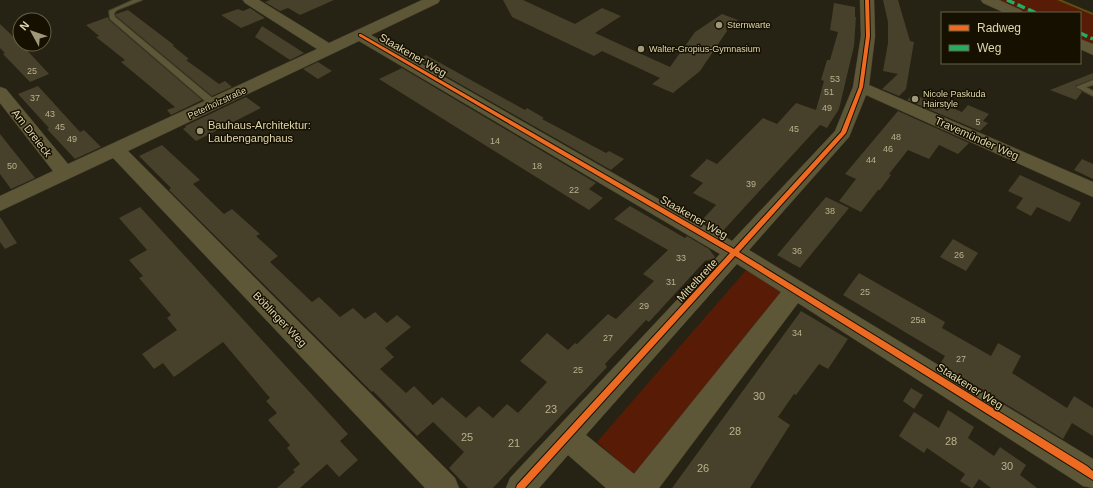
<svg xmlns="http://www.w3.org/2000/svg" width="1093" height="488" font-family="Helvetica,sans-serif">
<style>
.green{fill:#581c06}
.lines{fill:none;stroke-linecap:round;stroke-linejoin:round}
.stream{fill:#5e500f;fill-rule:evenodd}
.building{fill:#47402a}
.lane-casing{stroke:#413d2d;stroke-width:2}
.street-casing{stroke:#413d2d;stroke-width:1}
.lane{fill:#5d5737;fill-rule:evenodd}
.street{fill:#5d5737;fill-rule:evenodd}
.quiet{stroke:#26ab63;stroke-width:3.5;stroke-dasharray:8 3.5;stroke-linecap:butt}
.cycleway-casing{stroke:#161000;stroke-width:2}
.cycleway{fill:#ed6a23;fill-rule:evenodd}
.poi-dot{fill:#9f9879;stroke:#161000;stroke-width:1.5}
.labels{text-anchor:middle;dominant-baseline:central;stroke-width:3;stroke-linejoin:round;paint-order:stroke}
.far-poi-label{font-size:9px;fill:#e0d7af;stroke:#161000;text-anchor:start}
.number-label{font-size:9px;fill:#bab18e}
.far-street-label{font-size:9px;fill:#e0d7af;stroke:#161000}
.street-label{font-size:11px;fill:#e0d7af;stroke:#161000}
.poi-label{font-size:11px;fill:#e0d7af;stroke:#161000;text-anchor:start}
.near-number-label{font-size:11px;fill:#bab18e}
</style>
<rect width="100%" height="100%" fill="#262314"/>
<g class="green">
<path d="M995 0H1059L1093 14V46L1080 40V13H1023Z"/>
<path d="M748 268 787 291 638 478 597 442Z"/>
</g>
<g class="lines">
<path class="stream" d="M1057 0H1062L1093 13V15Z"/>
</g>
<g class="building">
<path d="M270 0H334L300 15 288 8 280 11 265 2Z"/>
<path d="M503 0H523L575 24 602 8 621 16 595 33 670 67 695 32 722 14 738 20 726 29 727 31 700 71 673 93 652 84 660 78 602 51 594 56 512 17Z"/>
<path d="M883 0H898L910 41 914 42 906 89 899 96 882 89 898 74 883 71 888 43V22Z"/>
<path d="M834 3 855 7V17H856L854 46 839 109 827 128 820 125 721 233 701 221 716 205 693 193 703 183 690 176 707 159 717 164 763 118 777 124 796 103 816 110 824 81 821 80 827 60H830L838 32 830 30Z"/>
<path d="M250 8 265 18 241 28 221 15 238 9 243 11Z"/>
<path d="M128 10 174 45 173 46 189 59 186 60 219 84 225 81 232 87 212 96 116 16V14Z"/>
<path d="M108 17 109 20 202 100 171 115 167 110 175 107 121 62 125 60 96 37 99 36 86 25Z"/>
<path d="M0 24 23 46 49 74 30 82 3 54 5 53 0 48Z"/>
<path d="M262 26 304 53 290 60 255 37Z"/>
<path d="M426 55 525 110 527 108 544 118 542 119 606 153 609 151 624 159 611 170 418 60Z"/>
<path d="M318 62 332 71 318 79 303 69Z"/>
<path d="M402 68 596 183 589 189 603 198 589 210 379 79Z"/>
<path d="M1093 73V79L1075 86 1082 92 1076 100 1050 90Z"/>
<path d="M38 86 80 132 84 130 101 147 75 159 47 129 49 128 18 94Z"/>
<path d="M913 94 946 108 948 106 962 112 968 105 989 114 983 121 988 123 980 131 907 100Z"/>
<path d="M246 97 261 108 196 141 183 129 186 127 185 126Z"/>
<path d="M898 111 969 143 958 154 939 145 929 159 908 150 889 174 891 175 880 190H878L861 212 839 201 856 179 845 174Z"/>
<path d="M0 134 35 178 11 189 0 174Z"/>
<path d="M162 145 200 180 193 184 224 214 232 209 260 234 256 236 278 256 270 262 312 302 319 297 340 317 353 308 365 319 375 312 387 323 397 315 411 327 385 348 394 357 380 369 406 393 414 386 433 405 442 397 466 418 479 406 493 418 507 404 518 413 547 382 520 361 547 333 568 350 575 343 577 344 608 314 616 319 654 281 643 274 668 250 614 219 630 206 685 238 687 236 709 249 715 257 713 259 705 261 649 322 646 320 605 364 607 367 493 488H468L449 468 464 452 433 422 417 436 373 391 372 392 169 190 171 188 139 156Z"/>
<path d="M1082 159 1093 164V179L1074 170Z"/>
<path d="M1020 175 1081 203 1070 222 1037 207 1031 216 1016 208 1023 198 1008 191Z"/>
<path d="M826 197 849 208 800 268 777 255Z"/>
<path d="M140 207 348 434 340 441 358 460 339 477 327 464 300 488H277L295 472 293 470 300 464 287 448 290 445 268 420 277 413 266 401 270 398 223 342 174 377 163 363 154 369 142 354 177 330 167 318 171 315 139 278 143 276 129 260 147 250 119 218Z"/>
<path d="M0 217 17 243 5 249 0 242Z"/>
<path d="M953 239 978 253 966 271 940 257Z"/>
<path d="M859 273 945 322 942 328 991 356 998 343 1021 356 1012 373 1067 408 1074 396 1093 408V436L1072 423 1063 439 940 364 945 356 843 295Z"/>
<path d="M801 311 848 339 828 369 819 364 796 395 794 394 778 417 790 425 750 488H672Z"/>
<path d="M911 388 923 395 914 409 903 401Z"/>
<path d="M948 410 974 427 968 438 994 456 1000 447 1026 465 1020 475 1037 488H991L979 479 973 488H971L960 481 965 474 927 448 924 453 899 436 914 412 939 428Z"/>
</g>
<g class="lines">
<g class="lane-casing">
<g id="lane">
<path d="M133 0H142L117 10 114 13 115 17 217 102V106H211L110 19 109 11Z"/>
<path d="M1093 80V85L1086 87 1093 91V96L1076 87Z"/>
</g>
</g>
<g class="street-casing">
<g id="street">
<path d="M243 0H259L329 43 422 0H440L438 3 371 35 732 241 835 131 853 87 861 36 860 0H874L875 36 869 85 1093 182V197L866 95 849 137 749 250 1093 459V488L1083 486 798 303 659 488H606L568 455 539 488H506L510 478 720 254 359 41 128 151 455 478 459 488H425L113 158 0 211V196L53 171 0 103V87L6 89 68 164 317 49 245 3ZM737 264 781 292 634 474 586 435Z"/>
<path d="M981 0H999L1021 10 1023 13H1005L983 3Z"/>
<path d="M1080 39 1093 44V55L1080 49Z"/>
</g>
</g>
<use href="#lane" class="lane"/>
<use href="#street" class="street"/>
<g class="quiet">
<path d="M1007 0 1036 13"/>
<path d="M1080 33 1093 39"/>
</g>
<g class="cycleway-casing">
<path id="cycleway" d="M865 0H869L870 36 863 87 846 133 739 252 1087 466 1093 471V480L735 256 525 488H516L517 485 730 253 359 36V34H361L734 249 841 132 859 87 866 36Z"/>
</g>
<use href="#cycleway" class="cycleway"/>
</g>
<g class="poi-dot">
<circle cx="719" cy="25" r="4"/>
<circle cx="641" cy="49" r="4"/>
<circle cx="915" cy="99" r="4"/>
<circle cx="200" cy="131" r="4"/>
</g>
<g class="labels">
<g class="far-poi-label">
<text x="727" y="25">Sternwarte</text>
<text x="649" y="49">Walter-Gropius-Gymnasium</text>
<text x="923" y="94">Nicole Paskuda<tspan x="923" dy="10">Hairstyle</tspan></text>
</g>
<g class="number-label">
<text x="32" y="71">25</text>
<text x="835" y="79">53</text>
<text x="829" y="92">51</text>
<text x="35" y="98">37</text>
<text x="827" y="108">49</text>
<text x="50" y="114">43</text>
<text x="978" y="122">5</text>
<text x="60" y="127">45</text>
<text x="794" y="129">45</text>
<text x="896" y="137">48</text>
<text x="72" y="139">49</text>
<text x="495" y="141">14</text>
<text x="888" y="149">46</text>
<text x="871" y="160">44</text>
<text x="12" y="166">50</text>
<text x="537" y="166">18</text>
<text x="751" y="184">39</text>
<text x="574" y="190">22</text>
<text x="830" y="211">38</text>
<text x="797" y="251">36</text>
<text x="959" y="255">26</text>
<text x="681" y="258">33</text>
<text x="671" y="282">31</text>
<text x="865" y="292">25</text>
<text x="644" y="306">29</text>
<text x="918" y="320">25a</text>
<text x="797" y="333">34</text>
<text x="608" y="338">27</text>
<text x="961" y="359">27</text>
<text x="578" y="370">25</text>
</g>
<g class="far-street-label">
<text transform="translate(217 103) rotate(-25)">Peterholzstraße</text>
</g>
<g class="street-label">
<text transform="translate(413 55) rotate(30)">Staakener Weg</text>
<text transform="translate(32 133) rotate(52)">Am Dreieck</text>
<text transform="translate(977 138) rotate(24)">Travemünder Weg</text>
<text transform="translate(694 217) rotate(30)">Staakener Weg</text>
<text transform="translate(697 280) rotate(-47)">Mittelbreite</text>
<text transform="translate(280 319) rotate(46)">Böblinger Weg</text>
<text transform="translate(970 386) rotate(32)">Staakener Weg</text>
</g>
<g class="poi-label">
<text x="208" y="125">Bauhaus-Architektur:<tspan x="208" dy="13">Laubenganghaus</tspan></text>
</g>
<g class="near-number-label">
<text x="759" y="396">30</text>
<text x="551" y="409">23</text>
<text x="735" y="431">28</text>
<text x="467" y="437">25</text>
<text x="951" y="441">28</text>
<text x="514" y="443">21</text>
<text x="1007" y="466">30</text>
<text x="703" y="468">26</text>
</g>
</g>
<rect x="941" y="12" width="140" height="52" fill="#161000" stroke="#676046"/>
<rect x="949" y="25" width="20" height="6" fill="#ed6a23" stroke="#676046"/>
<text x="977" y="32" font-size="12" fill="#e0d7af">Radweg</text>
<rect x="949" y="45" width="20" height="6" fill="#26ab63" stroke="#676046"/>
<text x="977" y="52" font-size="12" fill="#e0d7af">Weg</text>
<g transform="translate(32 32) rotate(310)"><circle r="19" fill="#161000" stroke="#676046"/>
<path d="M0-3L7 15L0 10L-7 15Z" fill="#9f9879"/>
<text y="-6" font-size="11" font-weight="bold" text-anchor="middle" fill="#e0d7af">N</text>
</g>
</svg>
